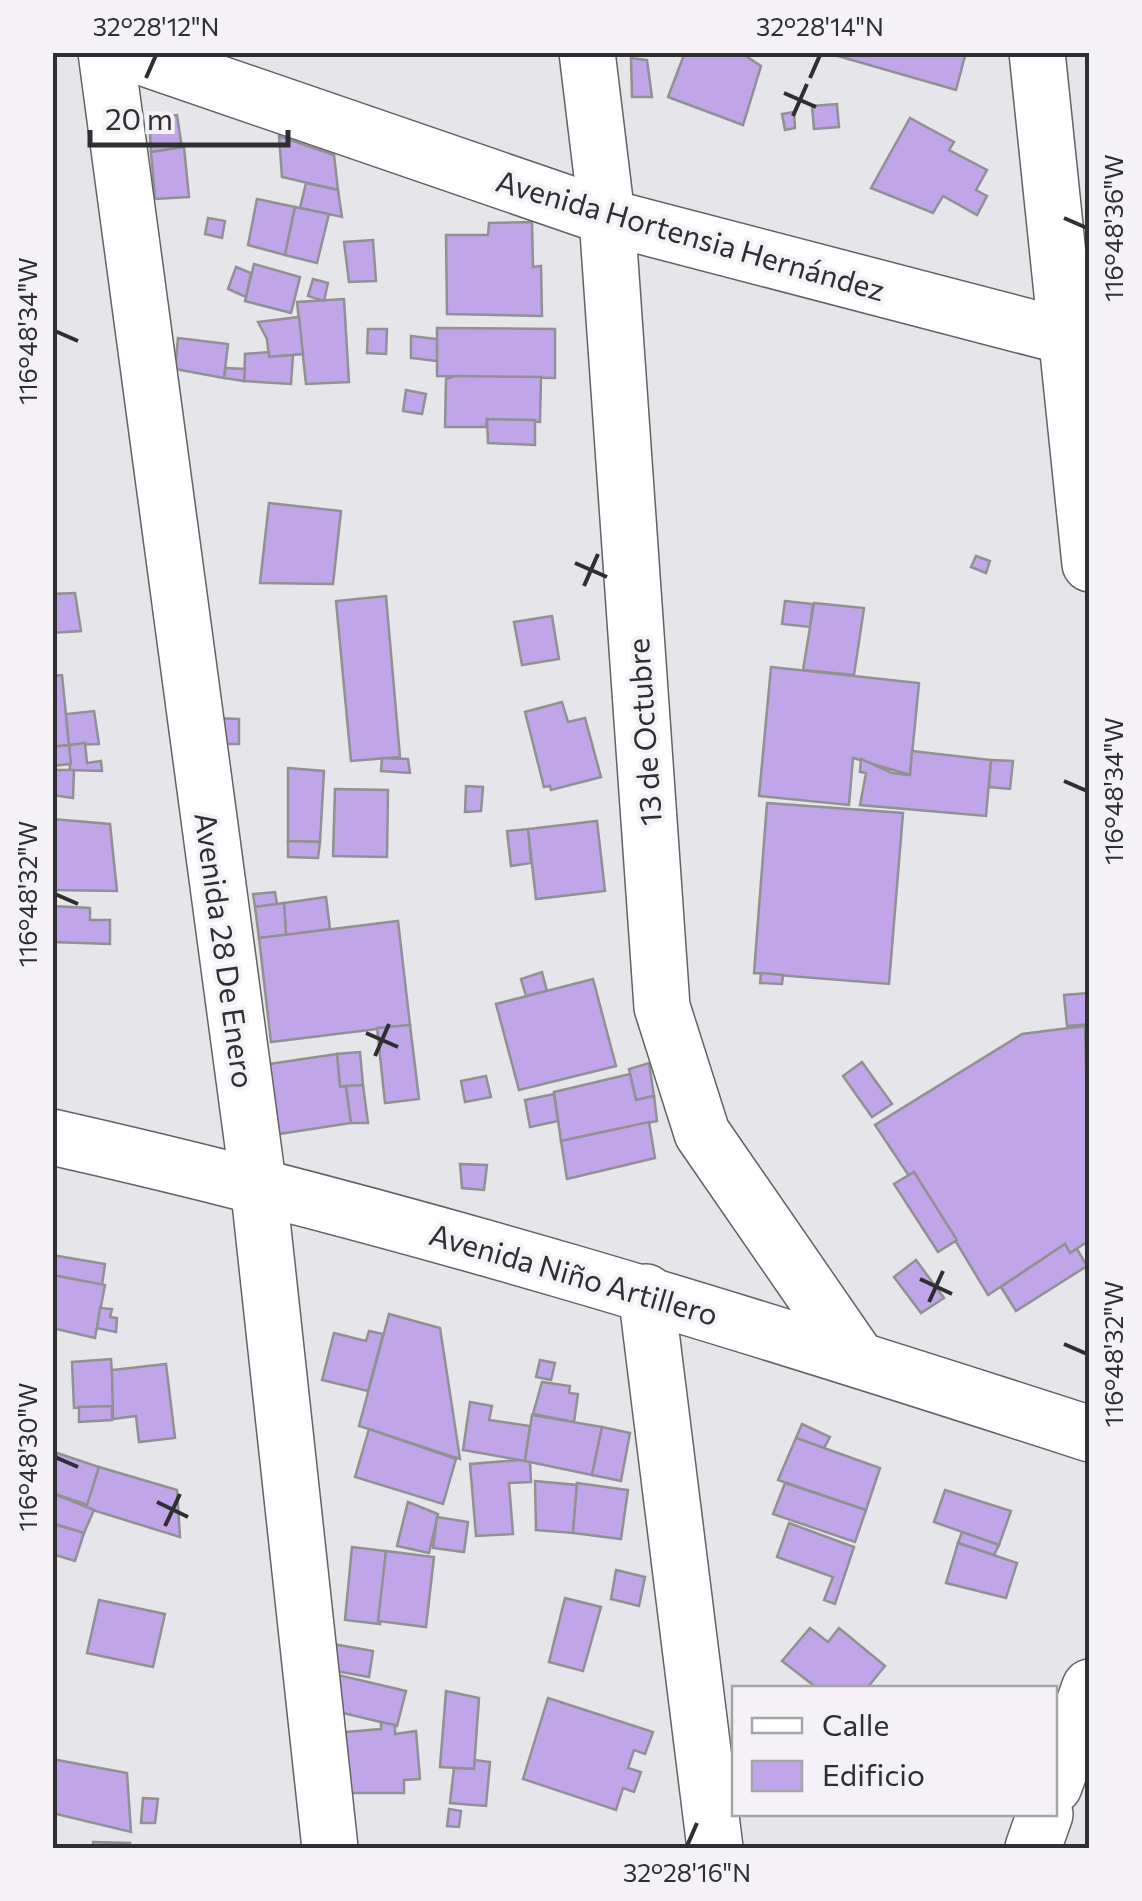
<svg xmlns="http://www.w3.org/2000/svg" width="1142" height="1901" font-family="Commissioner,sans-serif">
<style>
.building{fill:#c0a6e9;stroke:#919093;stroke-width:2.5}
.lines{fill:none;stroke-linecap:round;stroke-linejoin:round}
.minor-casing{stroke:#636265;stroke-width:58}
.minor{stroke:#fff;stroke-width:55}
.ticks{fill:none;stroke:#2f2e30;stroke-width:4}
.labels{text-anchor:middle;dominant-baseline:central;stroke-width:8;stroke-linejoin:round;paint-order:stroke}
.street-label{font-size:30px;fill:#2f2e30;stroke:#f4f2f6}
.neatline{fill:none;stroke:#2f2e30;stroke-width:4}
.ticks-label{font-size:25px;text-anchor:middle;fill:#2f2e30}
</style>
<rect width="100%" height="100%" fill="#e6e5e9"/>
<g class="building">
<path d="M685 52H740L761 66 743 125 668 97Z"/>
<path d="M824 52H966L956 90Z"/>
<path d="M631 58 647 60 652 97H632Z"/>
<path d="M837 104 839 127 814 129 812 106Z"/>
<path d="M794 112 795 128 785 130 782 114Z"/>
<path d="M177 115 182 148 151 152 149 118Z"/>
<path d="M910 118 954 142 949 150 987 170 976 190 987 196 977 215 943 196 933 213 871 188Z"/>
<path d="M279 136 334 155 338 190 282 177Z"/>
<path d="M184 147 189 197 155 199 151 152Z"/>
<path d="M306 183 338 190 342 217 300 208Z"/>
<path d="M257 199 295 207 285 255 248 245Z"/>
<path d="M295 207 329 214 317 263 285 255Z"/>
<path d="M208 218 225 221 222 238 205 234Z"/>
<path d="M532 222 533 267 541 266 542 316 447 314 446 235H488L489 223Z"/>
<path d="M373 240 376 281 349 282 344 242Z"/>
<path d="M254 264 300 277 291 313 245 301Z"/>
<path d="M236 267 251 273 246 297 228 289Z"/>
<path d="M313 279 328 283 324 301 308 296Z"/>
<path d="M344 299 349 382 306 384 297 302Z"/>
<path d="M299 317 303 354 269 357 267 339 258 322Z"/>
<path d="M437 328 555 329V378L437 376Z"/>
<path d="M368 329H387L386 354 367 353Z"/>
<path d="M411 336 437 339V361L411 358Z"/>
<path d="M178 338 228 344 224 378 175 369Z"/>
<path d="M269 352V357L293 355 291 384 244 381 245 354Z"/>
<path d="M226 368 245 369 244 381 224 378Z"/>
<path d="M455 376 541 377 540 422 487 419 486 427H445L446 379Z"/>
<path d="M406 390 426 394 422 414 403 411Z"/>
<path d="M487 419 535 420V445L488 443Z"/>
<path d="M269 503 341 511 333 584 260 583Z"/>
<path d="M976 556 990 561 986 573 971 567Z"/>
<path d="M75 593 81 631 52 633V594Z"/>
<path d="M386 596 400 757 351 761 336 601Z"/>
<path d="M785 601 813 604 810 627 782 624Z"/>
<path d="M814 603 864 608 854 675 803 670Z"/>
<path d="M552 616 559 659 522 665 514 622Z"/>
<path d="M771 667 919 683 910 775 853 758 849 805 759 796Z"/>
<path d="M62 675 69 745 52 747V676Z"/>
<path d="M562 702 568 722 585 718 601 777 551 790 550 786 544 787 525 712Z"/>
<path d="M94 711 99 744 69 745 66 714Z"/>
<path d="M216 718 239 719V744H216Z"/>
<path d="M85 743 87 763 101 761 102 771 70 770 69 745Z"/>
<path d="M69 745 71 764 52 766V747Z"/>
<path d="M912 751 991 760 986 816 860 805 866 773 860 772 861 759 892 773 910 775Z"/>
<path d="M382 758 408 759 410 773 381 771Z"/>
<path d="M991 760 1013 761 1010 789 989 787Z"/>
<path d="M288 768 324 771 320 842 288 841Z"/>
<path d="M52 770H74L73 798 52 795Z"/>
<path d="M466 786 483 787 481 811 465 812Z"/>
<path d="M335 789 388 790 387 857 333 856Z"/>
<path d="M767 803 903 813 889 984 754 973Z"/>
<path d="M52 819 110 824 117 891 52 890Z"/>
<path d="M597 821 605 891 536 899 528 829Z"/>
<path d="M528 829 531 863 511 866 507 831Z"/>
<path d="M288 841 320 842 318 858 288 857Z"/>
<path d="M275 892 277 904 255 907 253 894Z"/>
<path d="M326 897 330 929 286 935 284 903Z"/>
<path d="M284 903 286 935 259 938 255 907Z"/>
<path d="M52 906 90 908V920H110V944L52 942Z"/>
<path d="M398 921 410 1025 271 1042 259 938Z"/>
<path d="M542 972 547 991 526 996 521 979Z"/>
<path d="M761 973 783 975 782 984 760 983Z"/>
<path d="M593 979 616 1066 519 1090 496 1004Z"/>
<path d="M1088 993 1090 1024 1067 1026 1064 995Z"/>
<path d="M410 1025 419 1099 385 1103 377 1028Z"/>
<path d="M1085 1026 1090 1240 1070 1253 1065 1244 988 1295 914 1172 909 1176 875 1125 1022 1034Z"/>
<path d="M360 1052 363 1085 340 1087 337 1054Z"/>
<path d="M337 1054 340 1087 346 1086 351 1123 279 1134 269 1064Z"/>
<path d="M862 1062 892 1104 872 1117 843 1076Z"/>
<path d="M649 1063 654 1096 636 1100 629 1069Z"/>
<path d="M630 1074 636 1100 654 1096 657 1121 561 1141 554 1092Z"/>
<path d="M486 1076 491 1097 465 1102 461 1081Z"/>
<path d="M363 1085 368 1123H351L346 1086Z"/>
<path d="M554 1094 558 1121 530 1127 525 1100Z"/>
<path d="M649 1122 655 1158 567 1179 561 1141Z"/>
<path d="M460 1164 487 1165 484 1190 462 1188Z"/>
<path d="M914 1172 957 1240 938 1252 894 1184Z"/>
<path d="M1065 1244 1070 1253 1077 1249 1087 1266 1016 1311 1001 1287Z"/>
<path d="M52 1255 105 1264 102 1285 52 1275Z"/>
<path d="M916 1260 944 1298 921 1313 894 1277Z"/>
<path d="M52 1275 105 1285 95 1338 52 1328Z"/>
<path d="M100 1308 112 1309 110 1317 117 1318 116 1332 97 1328Z"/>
<path d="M389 1314 440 1328 460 1459 359 1426Z"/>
<path d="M369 1331 383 1334 368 1391 322 1380 334 1333 366 1341Z"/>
<path d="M111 1359 114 1406 74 1408 72 1362Z"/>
<path d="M540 1360 555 1363 551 1380 536 1377Z"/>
<path d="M166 1364 175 1438 139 1442 136 1416 113 1419 112 1370Z"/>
<path d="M542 1382 570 1386 569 1393 578 1394 574 1422 533 1414Z"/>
<path d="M470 1402 492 1406 489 1420 530 1426 525 1461 463 1450Z"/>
<path d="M112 1406V1420L79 1422V1407Z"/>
<path d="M532 1415 602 1427 592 1475 525 1461Z"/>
<path d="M802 1424 830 1437 824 1448 796 1438Z"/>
<path d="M602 1427 630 1433 621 1481 592 1475Z"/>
<path d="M369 1429 456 1459 443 1504 355 1477Z"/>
<path d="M796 1438 880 1468 866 1510 778 1480Z"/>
<path d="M57 1453 99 1467 88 1505 52 1493Z"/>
<path d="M519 1460 530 1462 531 1482 509 1483 513 1534 476 1536 470 1464Z"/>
<path d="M99 1467 177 1490 180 1537 86 1508Z"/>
<path d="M535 1481 577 1485 573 1533 536 1530Z"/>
<path d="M577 1483 628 1490 621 1539 573 1533Z"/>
<path d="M785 1483 866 1510 855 1542 773 1514Z"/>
<path d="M945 1490 1011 1511 999 1545 934 1522Z"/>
<path d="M52 1493 94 1510 84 1533 52 1523Z"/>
<path d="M408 1502 438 1514 429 1553 397 1546Z"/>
<path d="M437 1517 468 1522 464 1552 433 1548Z"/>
<path d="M789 1523 854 1547 835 1604 824 1600 833 1577 777 1557Z"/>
<path d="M53 1524 84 1533 75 1561 52 1554Z"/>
<path d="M962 1532 999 1545 994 1555 958 1543Z"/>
<path d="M958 1543 1017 1563 1006 1598 946 1583Z"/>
<path d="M352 1547 386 1551 380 1624 345 1620Z"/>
<path d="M386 1551 434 1557 426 1627 378 1621Z"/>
<path d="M616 1570 645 1577 639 1606 611 1599Z"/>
<path d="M565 1598 601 1607 583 1671 549 1662Z"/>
<path d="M99 1600 165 1614 153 1667 87 1653Z"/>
<path d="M810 1628 828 1642 839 1628 885 1666 867 1688H817L782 1661Z"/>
<path d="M333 1644 373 1651 369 1677 330 1670Z"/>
<path d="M338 1675 406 1691 397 1726 331 1710Z"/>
<path d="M446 1691 479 1698 474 1769 440 1767Z"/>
<path d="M548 1698 653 1732 645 1754 634 1750 628 1768 641 1772 634 1792 623 1788 616 1810 523 1779Z"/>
<path d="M381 1722 395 1725V1734L416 1731 420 1779 404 1780V1793H339L334 1733 381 1729Z"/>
<path d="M52 1759 127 1773 131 1832 52 1813Z"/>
<path d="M475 1760 490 1762 486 1806 450 1803 454 1768 474 1769Z"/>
<path d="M143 1798 158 1799 155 1823H141Z"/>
<path d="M449 1809 461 1811 459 1827 447 1826Z"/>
<path d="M93 1842 130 1843V1848H93Z"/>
</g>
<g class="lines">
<g class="minor-casing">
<g id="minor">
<path d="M106 52 258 1183 330 1848"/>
<path d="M127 52 607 217 1090 343"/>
<path d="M587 52 607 217 662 1007 702 1133 858 1359"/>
<path d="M1037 52 1090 564"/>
<path d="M52 1137C404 1216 747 1323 1090 1434"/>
<path d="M646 1292 715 1848"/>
<path d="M1054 1786 1090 1687"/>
<path d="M1033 1848 1045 1814"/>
</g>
</g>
<use href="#minor" class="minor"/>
</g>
<path class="ticks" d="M146 78 156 55M810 78 820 55M784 93 816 107M793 116 807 84M1064 218 1087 228M55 331 78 341M575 563 607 577M584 586 598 554M1064 781 1087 791M55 894 78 904M366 1033 398 1047M375 1056 389 1024M920 1279 952 1294M929 1302 943 1271M1064 1344 1087 1354M55 1457 78 1467M157 1502 188 1517M165 1526 180 1494M687 1846 697 1823"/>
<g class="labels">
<g class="street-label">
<text transform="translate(691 234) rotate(16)">Avenida Hortensia Hernández</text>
<text transform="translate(643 732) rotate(-94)">13 de Octubre</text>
<text transform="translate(226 950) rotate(82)">Avenida 28 De Enero</text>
<text transform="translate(574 1273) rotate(16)">Avenida Niño Artillero</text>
</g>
</g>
<rect width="1142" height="1901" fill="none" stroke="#f4f2f6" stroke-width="110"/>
<rect x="732" y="1686" width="325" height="130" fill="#f4f2f6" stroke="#a5a4a7" stroke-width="2.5"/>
<rect x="752" y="1718" width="50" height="15" fill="#ffffff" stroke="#a5a4a7" stroke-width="2.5"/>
<text x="822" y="1736" font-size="30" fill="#2f2e30">Calle</text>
<rect x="752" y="1761" width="50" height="30" fill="#c0a6e9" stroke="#a5a4a7" stroke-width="2.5"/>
<text x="822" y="1786" font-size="30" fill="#2f2e30">Edificio</text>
<path d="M90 130v15h198v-15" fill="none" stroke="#2f2e30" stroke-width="5"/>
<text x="105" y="130" font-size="30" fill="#2f2e30" stroke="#f4f2f6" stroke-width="8" paint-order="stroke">20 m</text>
<rect x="55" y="55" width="1032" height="1791" class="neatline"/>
<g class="ticks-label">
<text x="156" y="36">32°28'12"N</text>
<text x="820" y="36">32°28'14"N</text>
<text transform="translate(1114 228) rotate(-90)" y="9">116°48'36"W</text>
<text transform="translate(28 331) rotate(-90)" y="9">116°48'34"W</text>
<text transform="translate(1114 791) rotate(-90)" y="9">116°48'34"W</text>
<text transform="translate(28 894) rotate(-90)" y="9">116°48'32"W</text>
<text transform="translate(1114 1354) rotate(-90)" y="9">116°48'32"W</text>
<text transform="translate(28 1457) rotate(-90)" y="9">116°48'30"W</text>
<text x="687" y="1882">32°28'16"N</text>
</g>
</svg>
